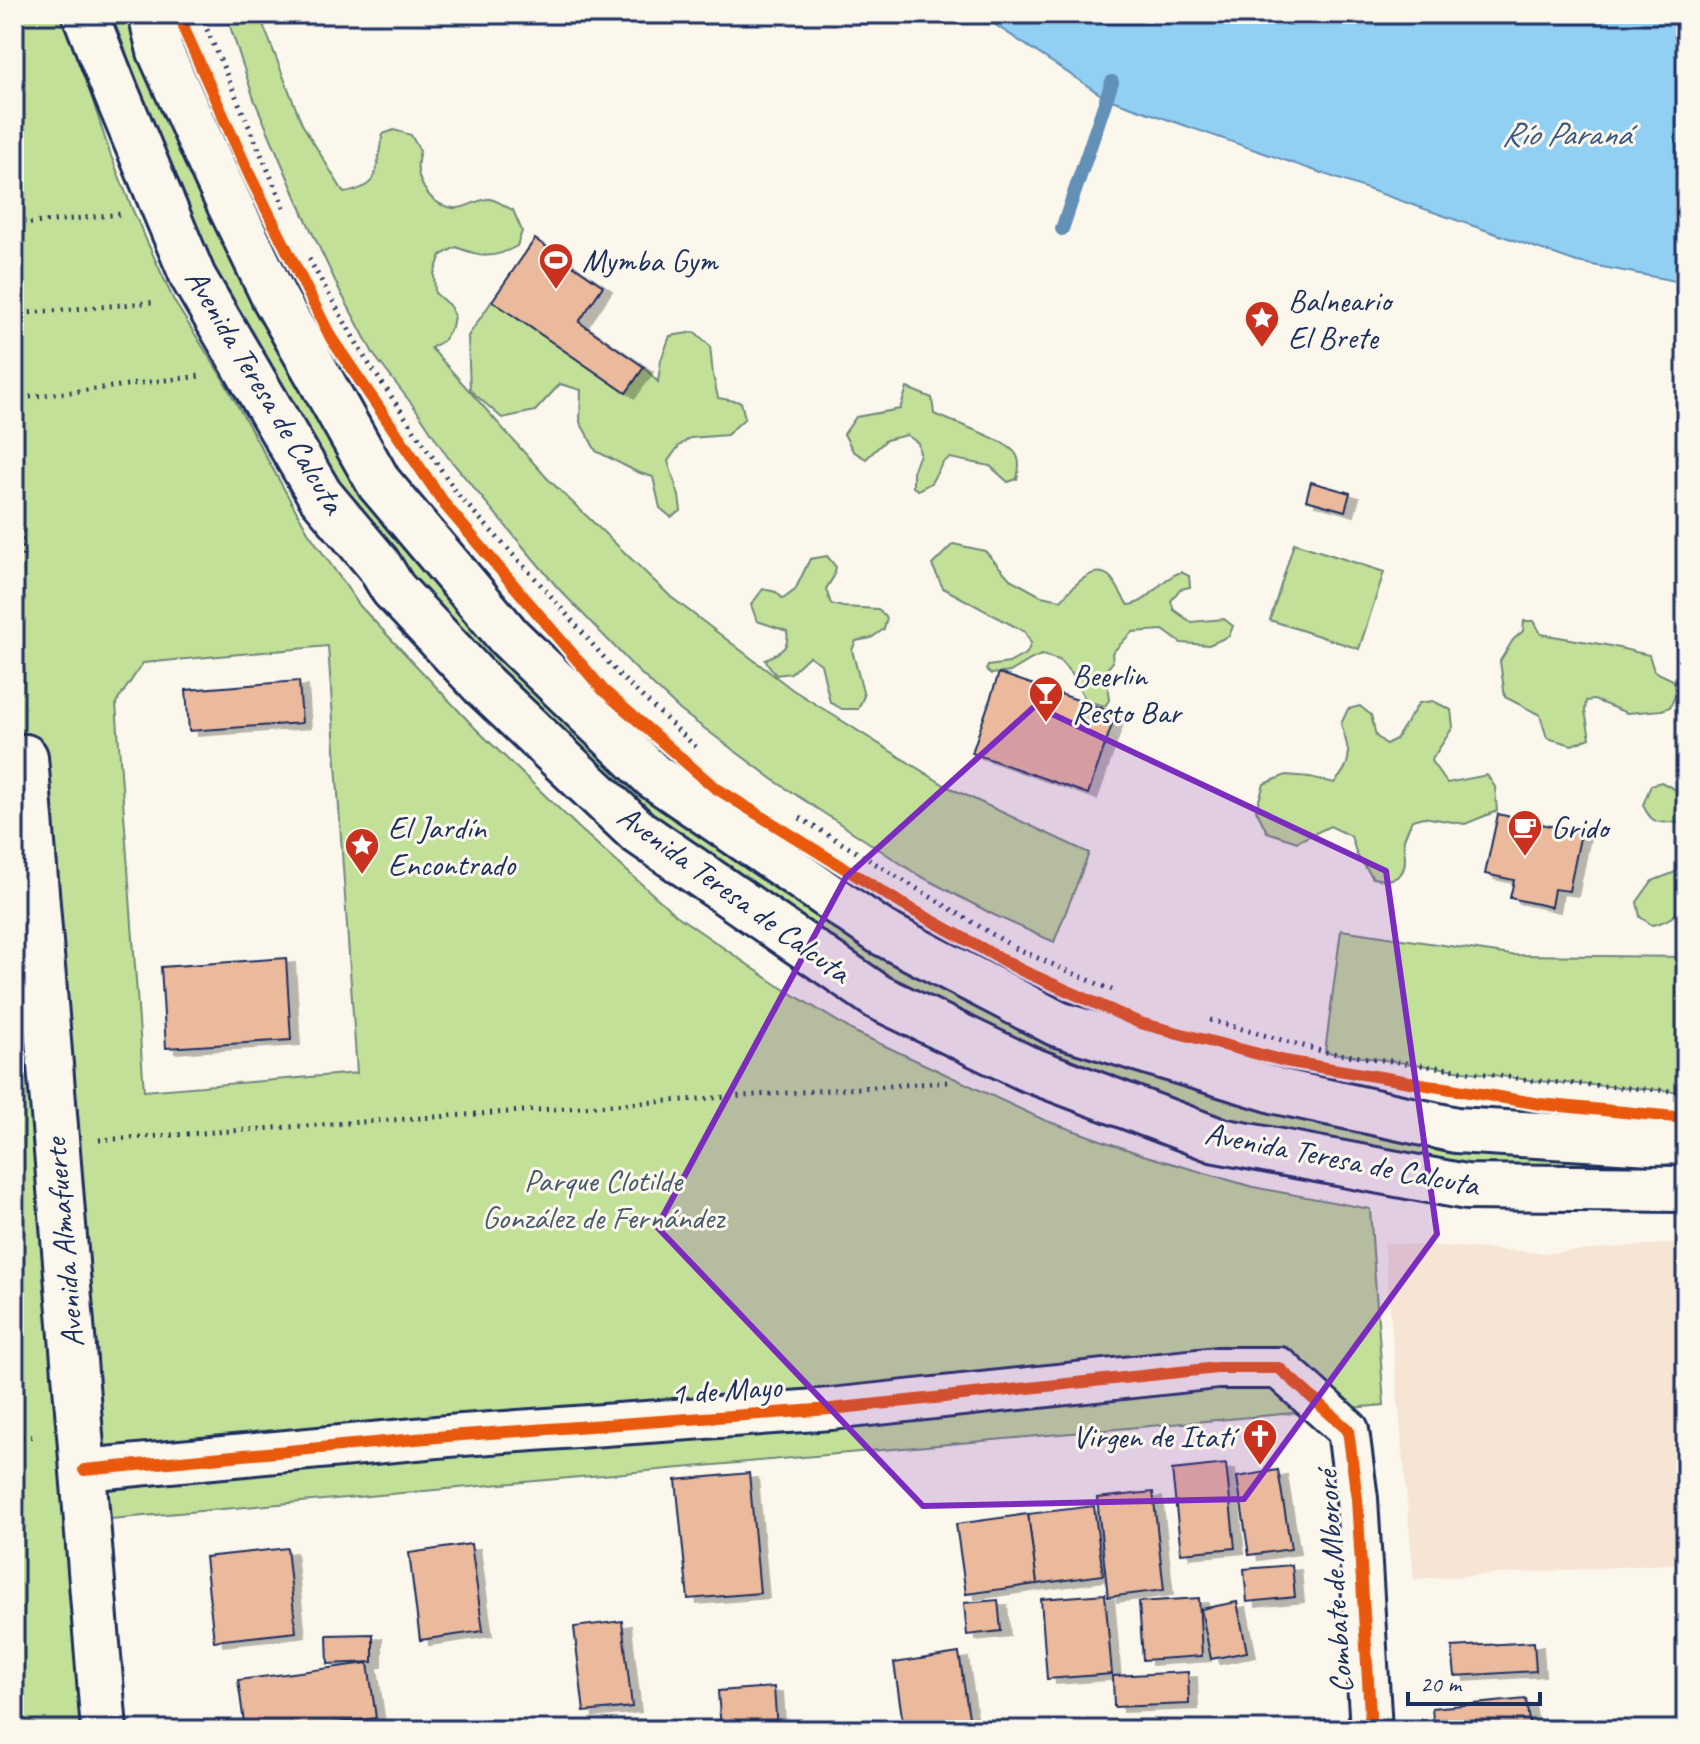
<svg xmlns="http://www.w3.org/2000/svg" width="1700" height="1744" font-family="Caveat,sans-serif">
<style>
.built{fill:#f6e4d4}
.green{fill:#c3e098;stroke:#6f887b;stroke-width:2;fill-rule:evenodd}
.water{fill:#92d0f3;stroke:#6290b7;stroke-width:2}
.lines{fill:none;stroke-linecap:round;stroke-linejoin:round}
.stream{stroke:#6290b7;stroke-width:14}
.building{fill:#ebb99c;stroke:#1b2f5e;stroke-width:2;filter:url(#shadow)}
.street-casing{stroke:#1b2f5e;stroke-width:46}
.secondary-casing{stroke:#1b2f5e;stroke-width:50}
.path{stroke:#1b2f5e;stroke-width:5;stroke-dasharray:2 6;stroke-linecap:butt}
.street{stroke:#fbf7ec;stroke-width:40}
.secondary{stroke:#fbf7ec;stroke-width:44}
.cycleway-casing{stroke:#fbf7ec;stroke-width:17}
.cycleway{stroke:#e8590c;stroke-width:12}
.marked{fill:#7b2cbf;fill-opacity:0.2;stroke:#7b2cbf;stroke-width:6;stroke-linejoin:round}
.labels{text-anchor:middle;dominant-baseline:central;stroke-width:6;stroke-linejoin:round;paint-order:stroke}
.poi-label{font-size:32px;fill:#1b2f5e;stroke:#fbf7ec;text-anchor:start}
.street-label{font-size:32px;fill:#1b2f5e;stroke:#fbf7ec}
.park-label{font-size:32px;fill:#455b6c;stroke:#fbf7ec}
.water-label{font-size:34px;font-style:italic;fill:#395783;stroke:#fbf7ec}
</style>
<defs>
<filter id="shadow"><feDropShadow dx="9" dy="5" stdDeviation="0" flood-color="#0004"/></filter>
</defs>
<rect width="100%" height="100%" fill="#fbf7ec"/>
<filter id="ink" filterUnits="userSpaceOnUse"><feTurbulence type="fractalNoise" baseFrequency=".0125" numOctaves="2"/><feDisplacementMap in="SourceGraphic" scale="16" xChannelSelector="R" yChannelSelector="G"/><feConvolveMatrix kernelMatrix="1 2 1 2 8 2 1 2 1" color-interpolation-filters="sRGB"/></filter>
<g filter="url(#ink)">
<path class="built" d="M1686 1242V1563L1414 1579 1384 1243 1550 1253Z"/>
<g class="green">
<path d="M14 14H65L109 151 134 213 174 301 220 374 308 532 360 606 475 728 579 828 676 915 776 984 855 1032 1044 1120 1143 1155 1253 1187 1370 1209 1384 1405 77 1522 91 1730H14ZM328 646 357 1073 144 1091 116 703 143 663Z"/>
<path d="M106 14H137L239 267 570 709 1071 1042 1686 1155V1176L1459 1169 1224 1125 1060 1065 884 983 646 821 385 558 328 478 216 282Z"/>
<path d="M226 14H259L302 124 344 193C385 186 374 167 383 134L394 130 411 135 420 151C412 175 426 204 453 208 465 210 478 198 490 199 497 200 506 207 513 210L522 231 517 246C492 260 482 257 456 247L441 255 434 274 435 293 450 306 454 316 452 327 443 341 431 348 547 478 671 597 793 690 946 786 1089 853 1054 942 994 915 918 875 778 783 681 711 637 670 557 587 447 456 418 412 374 355 340 291 303 213 254 99Z"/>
<path d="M492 301 626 392 644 367 658 382 661 360 670 336 695 332 710 346 713 375 718 398 741 402 745 418 727 435 690 438 679 446 668 461 679 496 681 511 671 517 660 508 653 477 637 472 596 451 580 422 581 390 560 384 535 411 502 418 470 390 468 336Z"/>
<path d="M907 388 932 398 934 414C952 422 1006 439 1016 454 1021 461 1019 471 1017 479L1008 482 990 466 950 458 943 462 931 483 918 490 913 487V472L920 454 918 443 907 435 886 440 866 459 853 451 844 434 856 417 900 409Z"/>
<path d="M1294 543 1384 572 1359 649 1270 620Z"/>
<path d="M953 544 985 551 1010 579 1041 596 1061 600C1071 589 1093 562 1110 577 1117 584 1122 597 1128 605 1151 603 1157 580 1181 572L1189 576 1190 587 1180 589 1171 601 1174 610 1191 622 1224 619 1233 626 1229 636 1209 645 1181 643 1163 630 1132 632 1112 653 1113 662 1106 670 1109 700 1105 706 1086 701 1072 674 1059 660 1042 655 1032 659 1010 672 991 674 986 670 988 666 1009 663 1027 653 1031 643 1025 632 943 588 932 565Z"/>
<path d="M827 556 836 567 834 576 826 589 831 604 843 607 878 609 887 618 884 629 871 638 856 641 852 650 864 696 858 709H842L830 702 821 664 809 656 791 673 776 675 765 660C779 652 790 650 787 631L757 621 751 605 763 589 776 592 783 599 795 590 810 559Z"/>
<path d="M1524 621H1534L1541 634 1606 645 1649 655 1654 671 1673 680 1678 690 1670 707 1662 710 1627 713 1594 700 1586 701 1585 711 1590 738 1572 745 1547 738 1540 715 1505 697 1500 661 1513 640 1523 631Z"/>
<path d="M1433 701 1451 710 1453 727 1431 761 1447 783 1487 775 1495 787 1497 811 1465 824 1423 817 1412 820C1410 826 1406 833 1404 839 1403 845 1405 852 1405 859 1405 880 1390 882 1373 878L1357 855 1351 836 1330 826 1297 842 1267 832 1256 810 1264 784 1286 775 1310 777 1334 783C1355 761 1349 751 1341 724L1348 709 1360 706 1371 715 1376 736 1386 744 1396 739 1419 703Z"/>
<path d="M1661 782 1686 795V825C1666 816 1656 834 1643 805L1651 785Z"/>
<path d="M1686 868C1686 899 1687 917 1652 925L1640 917 1637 902 1652 881Z"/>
<path d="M1341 930 1511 955 1686 957V1092L1537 1081 1325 1052Z"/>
</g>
<path class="water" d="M979 14H1686V283L1577 262 1106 98Z"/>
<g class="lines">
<path class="stream" d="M1062 229 1112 82"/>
</g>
<g class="building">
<path d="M535 239 603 286 579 322 644 367 626 393 492 301Z"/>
<path d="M1311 482 1350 493 1345 511 1306 500Z"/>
<path d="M999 673 1116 713 1088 794 972 753Z"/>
<path d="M299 681 302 723 189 731 186 690Z"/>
<path d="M1498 814 1581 833 1569 891 1554 889 1551 907 1510 898 1514 880 1485 874Z"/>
<path d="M286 958 291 1040 166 1048 161 967Z"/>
<path d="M1226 1464 1235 1548 1181 1553 1172 1470Z"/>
<path d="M1278 1470 1291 1549 1249 1555 1237 1477Z"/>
<path d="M749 1473 760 1593 688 1599 676 1480Z"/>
<path d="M1153 1492 1164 1590 1108 1597 1097 1498Z"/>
<path d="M1094 1506 1103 1575 1037 1584 1028 1514Z"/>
<path d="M1028 1514 1037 1584 966 1594 956 1524Z"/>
<path d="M471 1544 483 1631 420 1640 409 1553Z"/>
<path d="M287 1548 296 1632 214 1641 205 1557Z"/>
<path d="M1292 1565 1295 1597 1247 1602 1244 1569Z"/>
<path d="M1105 1594 1112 1674 1047 1679 1041 1599Z"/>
<path d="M1199 1598 1202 1656 1143 1660 1139 1602Z"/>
<path d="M998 1600 1001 1631 967 1635 964 1603Z"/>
<path d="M1237 1602 1247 1652 1211 1659 1201 1609Z"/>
<path d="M622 1621 632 1707 584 1712 574 1627Z"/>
<path d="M373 1634V1662L328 1664 327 1635Z"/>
<path d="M1534 1642 1536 1671 1455 1676 1452 1647Z"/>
<path d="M959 1653 971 1730H904L894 1663Z"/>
<path d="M368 1663 376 1718 282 1730H245L238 1680Z"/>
<path d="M1188 1672 1189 1704 1114 1707 1113 1676Z"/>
<path d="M774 1687 777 1730H721L718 1691Z"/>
<path d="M1526 1699 1530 1730H1434L1432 1708Z"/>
</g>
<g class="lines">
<g class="street-casing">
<path id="street" d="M84 1470 448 1436 831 1409 1217 1368H1279L1348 1430 1357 1499 1371 1730"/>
</g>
<g class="secondary-casing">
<g id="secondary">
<path d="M85 14 117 95 193 277 320 495 378 564 393 589 483 685 637 831 878 997 1026 1068 1216 1140 1466 1187 1686 1189"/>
<path d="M151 14 160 51 217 178 274 297 379 483 509 637 653 776 881 932 1058 1024 1277 1091 1456 1130 1652 1142 1686 1141"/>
<path d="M25 757 104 1730"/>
</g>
</g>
<g class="path">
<path d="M203 14 205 25 284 207"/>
<path d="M14 225 121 214"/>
<path d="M309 259 365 358 459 496 543 587 619 675 696 747"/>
<path d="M14 314 157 302"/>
<path d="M14 399 200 376"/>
<path d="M14 459 23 558"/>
<path d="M800 818 1007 943"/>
<path d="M1015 948 1112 990"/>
<path d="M1210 1020 1325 1052 1537 1081 1686 1092"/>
<path d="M99 1140 947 1082"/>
<path d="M14 1438 37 1436"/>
</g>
<use href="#street" class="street"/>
<use href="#secondary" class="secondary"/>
<g class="cycleway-casing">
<g id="cycleway">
<path d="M182 14 185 31 250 176 331 338 446 506 603 690 714 787 902 904 1021 970 1140 1023 1285 1061 1540 1104 1686 1118"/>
<path d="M84 1470 448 1436 831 1409 1217 1368H1279L1348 1430 1357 1499 1371 1730"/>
</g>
</g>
<use href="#cycleway" class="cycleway"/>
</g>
</g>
<path class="marked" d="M1035 706 1386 871 1437 1234 1244 1499 923 1506 657 1227 846 877Z"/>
<defs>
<g id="stadium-pin" transform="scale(1.8)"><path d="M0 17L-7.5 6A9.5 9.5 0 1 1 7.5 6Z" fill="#c8321e" stroke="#fbf7ec"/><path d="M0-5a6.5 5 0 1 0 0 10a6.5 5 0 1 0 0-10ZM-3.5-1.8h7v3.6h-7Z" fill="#fff"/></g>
<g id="sight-pin" transform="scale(1.8)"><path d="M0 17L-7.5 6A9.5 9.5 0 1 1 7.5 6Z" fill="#c8321e" stroke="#fbf7ec"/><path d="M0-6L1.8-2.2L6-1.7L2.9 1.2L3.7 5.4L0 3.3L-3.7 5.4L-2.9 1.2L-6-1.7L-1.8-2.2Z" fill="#fff"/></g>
<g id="bar-pin" transform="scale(1.8)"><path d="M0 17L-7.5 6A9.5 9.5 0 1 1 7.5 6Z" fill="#c8321e" stroke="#fbf7ec"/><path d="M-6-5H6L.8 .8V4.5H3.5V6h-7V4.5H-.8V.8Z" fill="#fff"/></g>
<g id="cafe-pin" transform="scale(1.8)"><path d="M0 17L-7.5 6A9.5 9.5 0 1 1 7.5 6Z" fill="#c8321e" stroke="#fbf7ec"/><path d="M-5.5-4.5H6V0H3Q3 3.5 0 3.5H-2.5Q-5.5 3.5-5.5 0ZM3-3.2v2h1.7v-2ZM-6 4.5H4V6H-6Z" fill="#fff"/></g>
<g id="church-pin" transform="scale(1.8)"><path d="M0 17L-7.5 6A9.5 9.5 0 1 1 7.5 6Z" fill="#c8321e" stroke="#fbf7ec"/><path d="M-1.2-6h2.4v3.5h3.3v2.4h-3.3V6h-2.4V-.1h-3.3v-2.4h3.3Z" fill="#fff"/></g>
</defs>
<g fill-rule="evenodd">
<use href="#stadium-pin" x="556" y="260"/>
<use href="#sight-pin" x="1262" y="318"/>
<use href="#bar-pin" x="1046" y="693"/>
<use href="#cafe-pin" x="1525" y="827"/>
<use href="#sight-pin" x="362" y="845"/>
<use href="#church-pin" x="1260" y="1436"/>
</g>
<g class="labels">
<g class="poi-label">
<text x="582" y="260">Mymba Gym</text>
<text x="1288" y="300">Balneario<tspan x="1288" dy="37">El Brete</tspan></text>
<text x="1072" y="675">Beerlin<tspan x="1072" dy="37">Resto Bar</tspan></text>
<text x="388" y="827">El Jardín<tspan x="388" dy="37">Encontrado</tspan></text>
<text x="1551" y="827">Grido</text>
<text x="1234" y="1436" text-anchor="end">Virgen de Itatí</text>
</g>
<g class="street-label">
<text transform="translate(265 391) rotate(59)">Avenida Teresa de Calcuta</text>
<text transform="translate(734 894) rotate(36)">Avenida Teresa de Calcuta</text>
<text transform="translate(1342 1159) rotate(11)">Avenida Teresa de Calcuta</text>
<text transform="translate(64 1243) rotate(-95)">Avenida Almafuerte</text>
<text transform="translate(726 1390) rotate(-4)">1 de Mayo</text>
<text transform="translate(1334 1582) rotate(-94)">Combate de Mbororé</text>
</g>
<g class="park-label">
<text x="603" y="1180">Parque Clotilde<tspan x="603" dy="37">González de Fernández</tspan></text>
</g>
<g class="water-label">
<text x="1566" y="133">Río Paraná</text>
</g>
</g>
<rect width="1700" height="1744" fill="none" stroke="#fbf7ec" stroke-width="48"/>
<rect x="24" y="24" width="1652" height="1696" fill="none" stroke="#1b2f5e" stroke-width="3" filter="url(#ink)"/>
<path d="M1408 1692v12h132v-12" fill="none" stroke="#1b2f5e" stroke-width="4"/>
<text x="1420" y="1692" font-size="24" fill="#1b2f5e" stroke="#fbf7ec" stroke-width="6" paint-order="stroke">20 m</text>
</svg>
